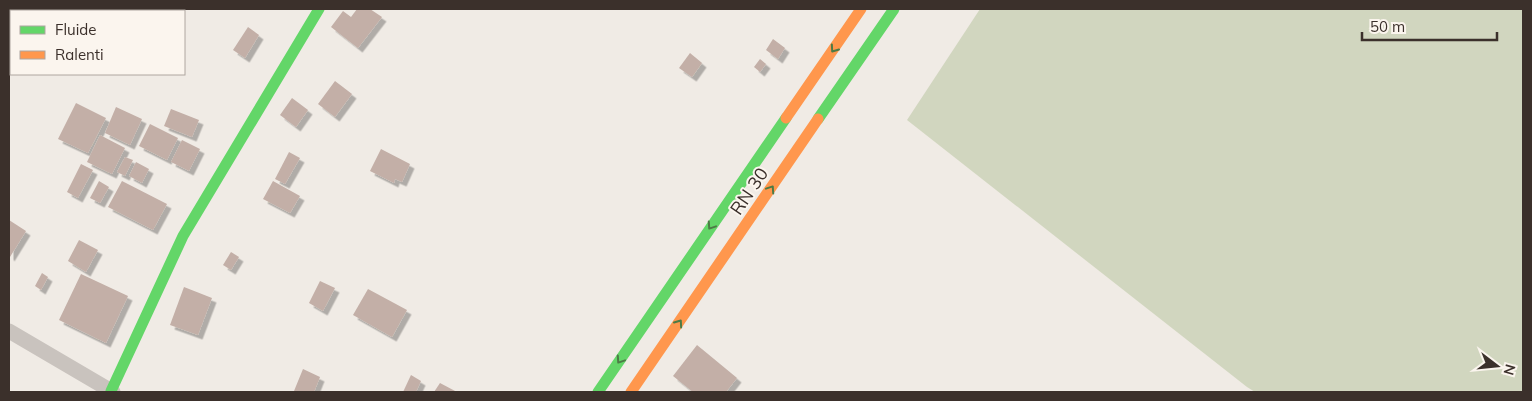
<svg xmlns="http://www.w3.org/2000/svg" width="1532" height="401" font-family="Mulish,sans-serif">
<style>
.green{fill:#d1d6bf}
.building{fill:#c3afa7;filter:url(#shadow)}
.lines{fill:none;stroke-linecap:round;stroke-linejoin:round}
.street{stroke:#c9c3be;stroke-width:15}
.fast{stroke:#63d668;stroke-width:11}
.slow{stroke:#ff974d;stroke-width:11}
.oneway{stroke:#4d7b46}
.labels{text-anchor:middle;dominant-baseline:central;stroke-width:4;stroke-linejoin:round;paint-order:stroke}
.street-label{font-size:18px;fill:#3b302b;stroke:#fbf5ee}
</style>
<defs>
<filter id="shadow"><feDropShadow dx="4.5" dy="4.5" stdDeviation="0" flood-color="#0004"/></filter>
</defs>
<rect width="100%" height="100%" fill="#f0ebe5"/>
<path class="green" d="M980 9H1523V392H1255L1247 387 907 120Z"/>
<g class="building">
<path d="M357 9H370L382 17 358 48 331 27 343 11 351 17Z"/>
<path d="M248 27 259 35 245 58 233 50Z"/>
<path d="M773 39 785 48 778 59 766 50Z"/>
<path d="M690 53 702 63 692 77 679 68Z"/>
<path d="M760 59 766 64 760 72 754 67Z"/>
<path d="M335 81 352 94 335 117 318 104Z"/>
<path d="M292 98 308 110 296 127 280 115Z"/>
<path d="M76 103 106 118 88 153 58 139Z"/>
<path d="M116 107 142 119 130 145 105 133Z"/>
<path d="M171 109 199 120 192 137 164 126Z"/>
<path d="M150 124 178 138 167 160 139 146Z"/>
<path d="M100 135 125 148 112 174 87 162Z"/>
<path d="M182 140 200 149 189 171 171 162Z"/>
<path d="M381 149 410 164 402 182 395 179 394 183 370 171Z"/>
<path d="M289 152 300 158 285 184 275 179Z"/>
<path d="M125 157 133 160 125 176 117 172Z"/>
<path d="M136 162 149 169 142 183 129 176Z"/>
<path d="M81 164 93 170 78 198 67 192Z"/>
<path d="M99 181 109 187 100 203 90 198Z"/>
<path d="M122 181 167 204 153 230 108 207Z"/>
<path d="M273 181 300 196 290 213 263 199Z"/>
<path d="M9 220 26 231 10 257 9 255Z"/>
<path d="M79 240 98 250 86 272 68 261Z"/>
<path d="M231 252 239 257 231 270 223 265Z"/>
<path d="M42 273 48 277 41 290 35 286Z"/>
<path d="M81 274 128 296 106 343 59 320Z"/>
<path d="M320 281 335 288 323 311 309 303Z"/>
<path d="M184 287 212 298 198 335 170 325Z"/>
<path d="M368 289 407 310 392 337 353 315Z"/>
<path d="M697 345 737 378 726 392H693L673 376Z"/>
<path d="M303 369 320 377 314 392 294 391Z"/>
<path d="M411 375 421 381 416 392H403Z"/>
<path d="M440 383 457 392H434Z"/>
</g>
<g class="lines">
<path class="street" d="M9 331 113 392"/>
<g class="fast">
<path d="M818 119 894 9"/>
<path d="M111 391 183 236 319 9"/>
<path d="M598 392 786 118"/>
</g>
<g class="slow">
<path d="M786 118 861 9"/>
<path d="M631 392 818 119"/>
</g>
</g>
<defs><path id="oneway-chevron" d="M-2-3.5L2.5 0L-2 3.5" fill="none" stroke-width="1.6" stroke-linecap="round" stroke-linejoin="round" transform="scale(1.25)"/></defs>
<g class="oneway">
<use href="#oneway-chevron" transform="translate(834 49) rotate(125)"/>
<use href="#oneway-chevron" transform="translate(771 189) rotate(-56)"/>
<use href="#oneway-chevron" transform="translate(711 226) rotate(124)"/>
<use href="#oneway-chevron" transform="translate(679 323) rotate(-55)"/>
<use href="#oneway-chevron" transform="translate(620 360) rotate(124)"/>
</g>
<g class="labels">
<g class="street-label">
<text transform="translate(749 191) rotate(-56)">RN 30</text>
</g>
</g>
<rect width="1532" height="401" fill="none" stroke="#3b302b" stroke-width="20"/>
<rect x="10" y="10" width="175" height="65" fill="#fbf5ee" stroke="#aea6a0"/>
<rect x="20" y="26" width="25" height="8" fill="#63d668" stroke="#aea6a0"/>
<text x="55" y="35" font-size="15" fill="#3b302b">Fluide</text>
<rect x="20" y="51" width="25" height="8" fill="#ff974d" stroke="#aea6a0"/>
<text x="55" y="60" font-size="15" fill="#3b302b">Ralenti</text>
<g transform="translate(1497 366) rotate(106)" stroke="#fbf5ee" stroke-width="4" paint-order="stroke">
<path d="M0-4L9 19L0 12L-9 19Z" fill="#3b302b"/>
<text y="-8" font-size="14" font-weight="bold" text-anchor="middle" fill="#3b302b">N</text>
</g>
<path d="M1362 32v8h135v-8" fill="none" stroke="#3b302b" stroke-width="2.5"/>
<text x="1370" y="32" font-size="15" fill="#3b302b" stroke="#fbf5ee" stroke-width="4" paint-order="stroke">50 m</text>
</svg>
